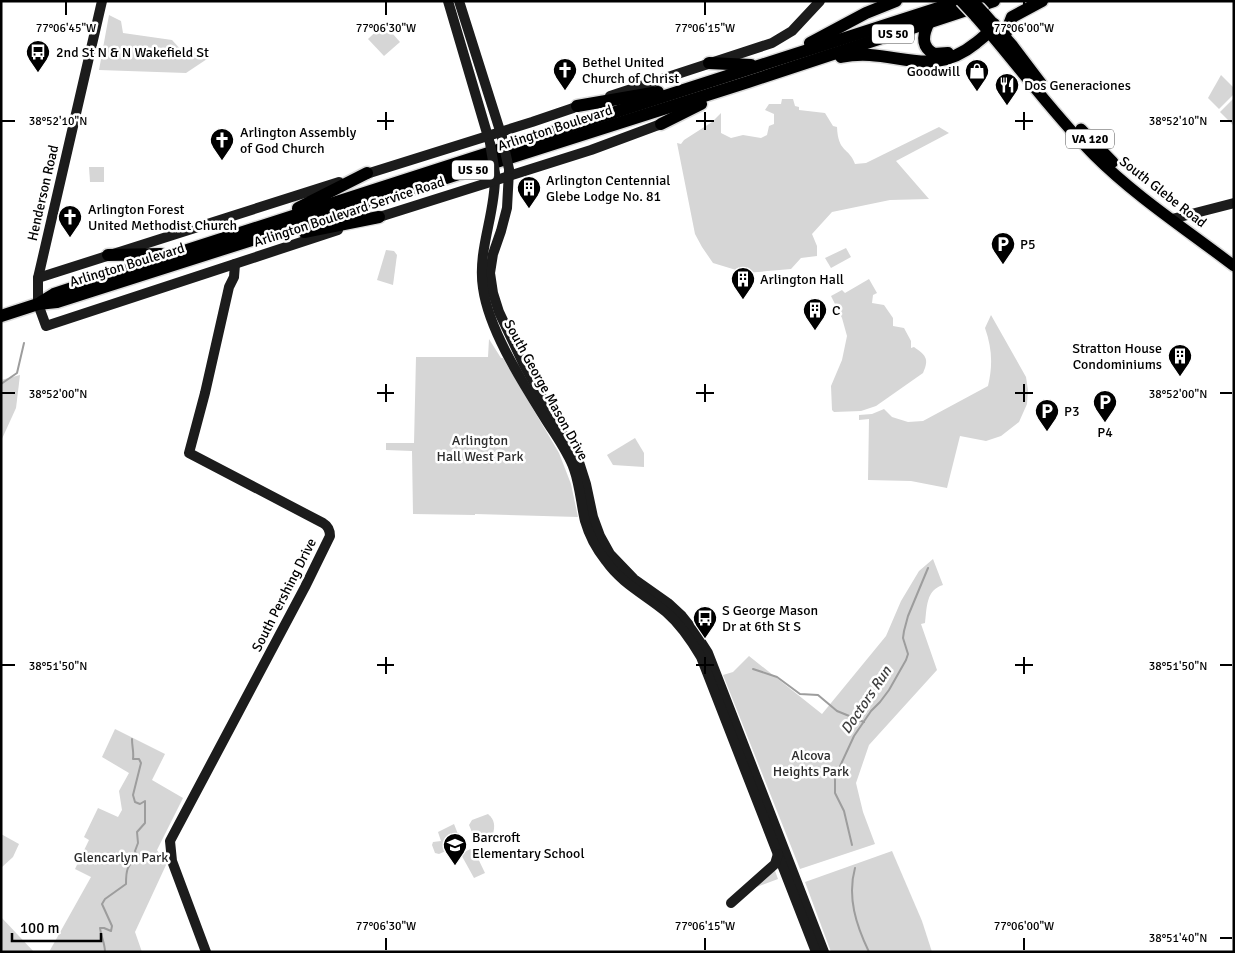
<svg xmlns="http://www.w3.org/2000/svg" width="1235" height="953" font-family="Signika,sans-serif">
<style>
.green{fill:#d6d6d6}
.lines{fill:none;stroke-linecap:round;stroke-linejoin:round}
.stream{stroke:#9d9d9d;stroke-width:2}
.primary-casing{stroke:#dbdbdb;stroke-width:14}
.highway-casing{stroke:#dbdbdb;stroke-width:15}
.secondary{stroke:#1c1c1c;stroke-width:10}
.primary{stroke:#000;stroke-width:11}
.highway{stroke:#000;stroke-width:12}
.primary-bridge-casing{stroke:#dbdbdb;stroke-width:14;stroke-linecap:butt}
.secondary-bridge{stroke:#1c1c1c;stroke-width:10}
.primary-bridge{stroke:#000;stroke-width:11}
.ticks{fill:none;stroke:#000;stroke-width:2}
.labels{text-anchor:middle;dominant-baseline:central;stroke-width:5;stroke-linejoin:round;paint-order:stroke}
.shield{fill:#fff;stroke:#4c4c4c;stroke-width:1}
.shield-label{font-size:12px;font-weight:bold;fill:#000}
.poi-label{font-size:14px;fill:#000;stroke:#fff;text-anchor:start}
.street-label{font-size:14px;fill:#000;stroke:#fff}
.park-label{font-size:14px;fill:#2d2d2d;stroke:#fff}
.water-label{font-size:15px;font-style:italic;fill:#3e3e3e;stroke:#fff}
.ticks-label{font-size:12px;text-anchor:middle;fill:#000;stroke:#fff;stroke-width:5;stroke-linejoin:round;paint-order:stroke}
</style>
<rect width="100%" height="100%" fill="#fff"/>
<g class="green">
<path d="M109 15 121 21 123 33 172 40 183 52 199 48 210 57 186 73 99 70Z"/>
<path d="M384 24 400 42 384 56 368 39Z"/>
<path d="M1221 75 1234 88V94L1219 109 1208 98Z"/>
<path d="M1234 98V126L1220 112Z"/>
<path d="M782 99H793L795 106 799 107V110L825 113 833 126 837 127C838 153 849 147 855 164L866 163 939 127 949 133 896 161 929 199 890 200 832 212 812 234 817 246V256L801 258 791 269 746 273 713 263 702 247 695 234 677 143 681 144 684 140 712 122 721 113V133L731 138 743 135 761 138 767 135 769 126 774 124V114L765 110 769 104H781Z"/>
<path d="M89 167H104V182H90Z"/>
<path d="M846 248 851 257 831 268 825 258Z"/>
<path d="M386 250 394 251 397 255 393 285 377 280Z"/>
<path d="M869 279 877 293 873 295 872 303 884 305 893 318V326L904 328 911 341V348L914 347C925 355 930 358 923 373L876 406 861 411 834 412 832 410 831 386 842 360 847 336 842 318 831 296 842 290 845 293Z"/>
<path d="M991 315 1026 377 1028 390 1027 404 1019 422 1001 436 986 441 960 436 947 488 911 481 868 480 869 419 859 420V415L872 414 884 409 892 417 908 422 923 421 988 386C993 365 992 348 985 328Z"/>
<path d="M489 339 501 358H503L559 453 571 484 578 517 475 514V515L413 514 412 451 386 450V443H414L416 357H488Z"/>
<path d="M20 375 16 408 1 441V380Z"/>
<path d="M635 438 644 453V467L613 465 607 455Z"/>
<path d="M933 559 943 585C926 590 927 607 925 623L921 624 937 670 869 745 856 783 863 812 875 844 800 869 723 675 733 672 749 656 822 714 886 636 901 601 919 571Z"/>
<path d="M115 729 165 754 152 780 183 798 157 850 166 865 135 932 142 952H49L91 877 75 869 89 840 84 837 98 808 118 817 122 810 119 791 129 773 102 757Z"/>
<path d="M488 814C495 820 495 826 493 834L485 840 474 837 469 825 472 820Z"/>
<path d="M454 824 462 844 439 854 435 853 432 845 433 842 441 841 438 832Z"/>
<path d="M1 834 19 844 13 857 1 868Z"/>
<path d="M464 846 466 851 473 848 485 873 474 878 458 849Z"/>
<path d="M892 851 922 921 932 952H831L805 882Z"/>
<path d="M774 868 778 879 751 889Z"/>
<path d="M1 917 34 952H1Z"/>
</g>
<g class="lines">
<g class="stream">
<path d="M1 384 17 373 24 343"/>
<path d="M753 669 777 677 800 694 818 695 837 711 864 722"/>
<path d="M852 845 844 811 835 793V777L854 736 871 711 880 702 889 690 906 660 908 654 903 638 904 631 908 616 928 568"/>
<path d="M855 868C847 897 856 925 869 952"/>
<path d="M105 952C105 943 101 937 100 928H104L111 931 112 926 102 904 105 899 126 884C126 869 127 867 137 856L135 851 138 843 137 832 145 823V801L140 804 135 802 133 795 141 763 139 759H133C134 752 132 747 132 739"/>
</g>
<g class="primary-casing">
<g id="primary">
<path d="M984 13 1013 46 1041 83"/>
<path d="M975 16C1015 61 1051 112 1094 155 1135 196 1187 230 1234 266"/>
<path d="M1081 129 1113 162"/>
</g>
</g>
<g class="highway-casing">
<g id="highway">
<path d="M929 22C923 34 920 46 934 54L948 53"/>
<path d="M1005 35 1012 17 1042 1"/>
<path d="M810 43 866 13 896 1"/>
<path d="M841 57C893 46 928 82 976 43 983 37 990 33 994 24"/>
<path d="M709 63 751 65"/>
<path d="M577 106 658 92"/>
<path d="M661 124 701 104"/>
<path d="M298 208 367 173"/>
<path d="M304 232 379 217"/>
<path d="M108 255 161 254"/>
<path d="M41 302 54 294 178 253 960 1"/>
<path d="M1 316 38 304 57 302 748 82 994 1"/>
</g>
</g>
<g class="secondary">
<path d="M102 1 38 278V304L46 326 338 230"/>
<path d="M448 1 489 140"/>
<path d="M459 1 502 137"/>
<path d="M610 96 772 43 792 31 820 1"/>
<path d="M509 171 507 208 501 231 493 254 490 273 493 293 499 312 524 365 579 462 586 484 593 517 600 536 610 554 634 579 668 603 682 616 694 631 708 653 824 952"/>
<path d="M495 175C496 213 477 250 483 288 489 331 523 383 546 420 556 436 568 452 574 469 580 486 581 504 585 521 589 535 597 550 606 561 622 584 646 595 666 612 681 625 691 640 701 657L816 952"/>
<path d="M360 176 532 122 585 104"/>
<path d="M373 219 591 150 661 124"/>
<path d="M1172 219 1234 203"/>
<path d="M38 278 339 182"/>
<path d="M731 903 775 864 778 854"/>
<path d="M206 952 172 861 170 841 305 587 330 536C330 530 328 526 323 523L189 453 205 393 229 287 234 277 235 264"/>
</g>
<use href="#primary" class="primary"/>
<use href="#highway" class="highway"/>
<g class="primary-bridge-casing">
<g id="primary-bridge">
<path d="M961 1 975 16"/>
<path d="M973 1 984 13"/>
</g>
</g>
<g class="secondary-bridge">
<path d="M502 138 509 169"/>
<path d="M490 143 495 173"/>
</g>
<use href="#primary-bridge" class="primary-bridge"/>
</g>
<path class="ticks" d="M66 2V15M386 2V15M705 2V15M1024 2V15M386 112V130M705 112V130M1024 112V130M2 121H15M377 121H394M696 121H714M1015 121H1033M1220 121H1232M386 384V402M705 384V402M1024 384V402M2 393H15M377 393H394M696 393H714M1015 393H1033M1220 393H1232M386 657V674M705 657V674M1024 657V674M2 665H15M377 665H394M696 665H714M1015 665H1033M1220 665H1232M386 938V950M705 938V950M1024 938V950M1220 938H1232"/>
<defs>
<g id="bus-pin" transform="scale(1.25)"><path d="M0 17L-7.5 6A9.5 9.5 0 1 1 7.5 6Z" fill="#000" stroke="#fff"/><path d="M-5-6H5V4H4V6H2V4H-2V6H-4V4H-5ZM-3.5-4V0h7V-4ZM-3.5 1.2v1.5H-2V1.2ZM2 1.2v1.5H3.5V1.2Z" fill="#fff"/></g>
<g id="church-pin" transform="scale(1.25)"><path d="M0 17L-7.5 6A9.5 9.5 0 1 1 7.5 6Z" fill="#000" stroke="#fff"/><path d="M-1.2-6h2.4v3.5h3.3v2.4h-3.3V6h-2.4V-.1h-3.3v-2.4h3.3Z" fill="#fff"/></g>
<g id="shop-pin" transform="scale(1.25)"><path d="M0 17L-7.5 6A9.5 9.5 0 1 1 7.5 6Z" fill="#000" stroke="#fff"/><path d="M-5-2.5h2.3a2.7 3.5 0 0 1 5.4 0H5L5.5 6h-11ZM-1.5-2.5h3a1.5 2.3 0 0 0-3 0Z" fill="#fff"/></g>
<g id="restaurant-pin" transform="scale(1.25)"><path d="M0 17L-7.5 6A9.5 9.5 0 1 1 7.5 6Z" fill="#000" stroke="#fff"/><path d="M-5-6h1v4h1v-4h1v4h1v-4h1v5L-1.5 .5V6h-2V.5L-5-1ZM5-6V6H3V1.5H1.5Q1.5-4 5-6Z" fill="#fff"/></g>
<g id="building-pin" transform="scale(1.25)"><path d="M0 17L-7.5 6A9.5 9.5 0 1 1 7.5 6Z" fill="#000" stroke="#fff"/><path d="M-4-6H4V6H1V3H-1V6H-4ZM-2.5-4.3h1.7v1.8h-1.7ZM.8-4.3h1.7v1.8H.8ZM-2.5-1h1.7V.8h-1.7ZM.8-1h1.7V.8H.8Z" fill="#fff"/></g>
<g id="parking-pin" transform="scale(1.25)"><path d="M0 17L-7.5 6A9.5 9.5 0 1 1 7.5 6Z" fill="#000" stroke="#fff"/><path d="M-3.5-5.5H1a3.5 3.5 0 0 1 0 7H-1V5.5H-3.5ZM-1-3.4V-.6H.8a1.4 1.4 0 0 0 0-2.8Z" fill="#fff"/></g>
<g id="school-pin" transform="scale(1.25)"><path d="M0 17L-7.5 6A9.5 9.5 0 1 1 7.5 6Z" fill="#000" stroke="#fff"/><path d="M0-5L7-2L0 1L-7-2ZM-4 1L0 2.5L4 1V4Q0 6-4 4Z" fill="#fff"/></g>
</defs>
<g fill-rule="evenodd">
<use href="#bus-pin" x="38" y="52"/>
<use href="#church-pin" x="565" y="70"/>
<use href="#shop-pin" x="977" y="71"/>
<use href="#restaurant-pin" x="1007" y="85"/>
<use href="#church-pin" x="222" y="140"/>
<use href="#building-pin" x="529" y="188"/>
<use href="#church-pin" x="70" y="217"/>
<use href="#parking-pin" x="1003" y="244"/>
<use href="#building-pin" x="743" y="279"/>
<use href="#building-pin" x="815" y="310"/>
<use href="#building-pin" x="1180" y="356"/>
<use href="#parking-pin" x="1105" y="402"/>
<use href="#parking-pin" x="1047" y="411"/>
<use href="#bus-pin" x="705" y="618"/>
<use href="#school-pin" x="455" y="845"/>
</g>
<g class="labels">
<g class="shield">
<rect x="872" y="24.5" width="42" height="19" rx="4"/>
<rect x="1066" y="129.5" width="48" height="19" rx="4"/>
<rect x="452" y="160.5" width="42" height="19" rx="4"/>
</g>
<g class="shield-label">
<text x="893" y="34">US 50</text>
<text x="1090" y="139">VA 120</text>
<text x="473" y="170">US 50</text>
</g>
<g class="poi-label">
<text x="56" y="52">2nd St N &amp; N Wakefield St</text>
<text x="582" y="62">Bethel United<tspan x="582" dy="16">Church of Christ</tspan></text>
<text x="960" y="71" text-anchor="end">Goodwill</text>
<text x="1024" y="85">Dos Generaciones</text>
<text x="240" y="132">Arlington Assembly<tspan x="240" dy="16">of God Church</tspan></text>
<text x="546" y="180">Arlington Centennial<tspan x="546" dy="16">Glebe Lodge No. 81</tspan></text>
<text x="88" y="209">Arlington Forest<tspan x="88" dy="16">United Methodist Church</tspan></text>
<text x="1020" y="244">P5</text>
<text x="760" y="279">Arlington Hall</text>
<text x="832" y="310">C</text>
<text x="1162" y="348" text-anchor="end">Stratton House<tspan x="1162" dy="16">Condominiums</tspan></text>
<text x="1064" y="411">P3</text>
<text x="1105" y="432" text-anchor="middle">P4</text>
<text x="722" y="610">S George Mason<tspan x="722" dy="16">Dr at 6th St S</tspan></text>
<text x="472" y="837">Barcroft<tspan x="472" dy="16">Elementary School</tspan></text>
</g>
<g class="street-label">
<text transform="translate(555 128) rotate(-18)">Arlington Boulevard</text>
<text transform="translate(1163 192) rotate(38)">South Glebe Road</text>
<text transform="translate(43 193) rotate(-77)">Henderson Road</text>
<text transform="translate(349 212) rotate(-18)">Arlington Boulevard Service Road</text>
<text transform="translate(127 265) rotate(-17)">Arlington Boulevard</text>
<text transform="translate(546 390) rotate(61)">South George Mason Drive</text>
<text transform="translate(284 595) rotate(-63)">South Pershing Drive</text>
</g>
<g class="park-label">
<text x="480" y="440">Arlington<tspan x="480" dy="16">Hall West Park</tspan></text>
<text x="811" y="755">Alcova<tspan x="811" dy="16">Heights Park</tspan></text>
<text x="121" y="857">Glencarlyn Park</text>
</g>
<g class="water-label">
<text transform="translate(866 700) rotate(-56)">Doctors Run</text>
</g>
</g>
<g class="ticks-label">
<text x="66" y="32">77°06'45"W</text>
<text x="386" y="32">77°06'30"W</text>
<text x="705" y="32">77°06'15"W</text>
<text x="1024" y="32">77°06'00"W</text>
<text x="58" y="125">38°52'10"N</text>
<text x="1178" y="125">38°52'10"N</text>
<text x="58" y="398">38°52'00"N</text>
<text x="1178" y="398">38°52'00"N</text>
<text x="58" y="670">38°51'50"N</text>
<text x="1178" y="670">38°51'50"N</text>
<text x="386" y="930">77°06'30"W</text>
<text x="705" y="930">77°06'15"W</text>
<text x="1024" y="930">77°06'00"W</text>
<text x="1178" y="942">38°51'40"N</text>
</g>
<rect width="1235" height="953" fill="none" stroke="#000000" stroke-width="5"/>
<path d="M12 933v8h89v-8" fill="none" stroke="#000000" stroke-width="2.5"/>
<text x="20" y="933" font-size="15" fill="#000000" stroke="#ffffff" stroke-width="4" paint-order="stroke">100 m</text>
</svg>
